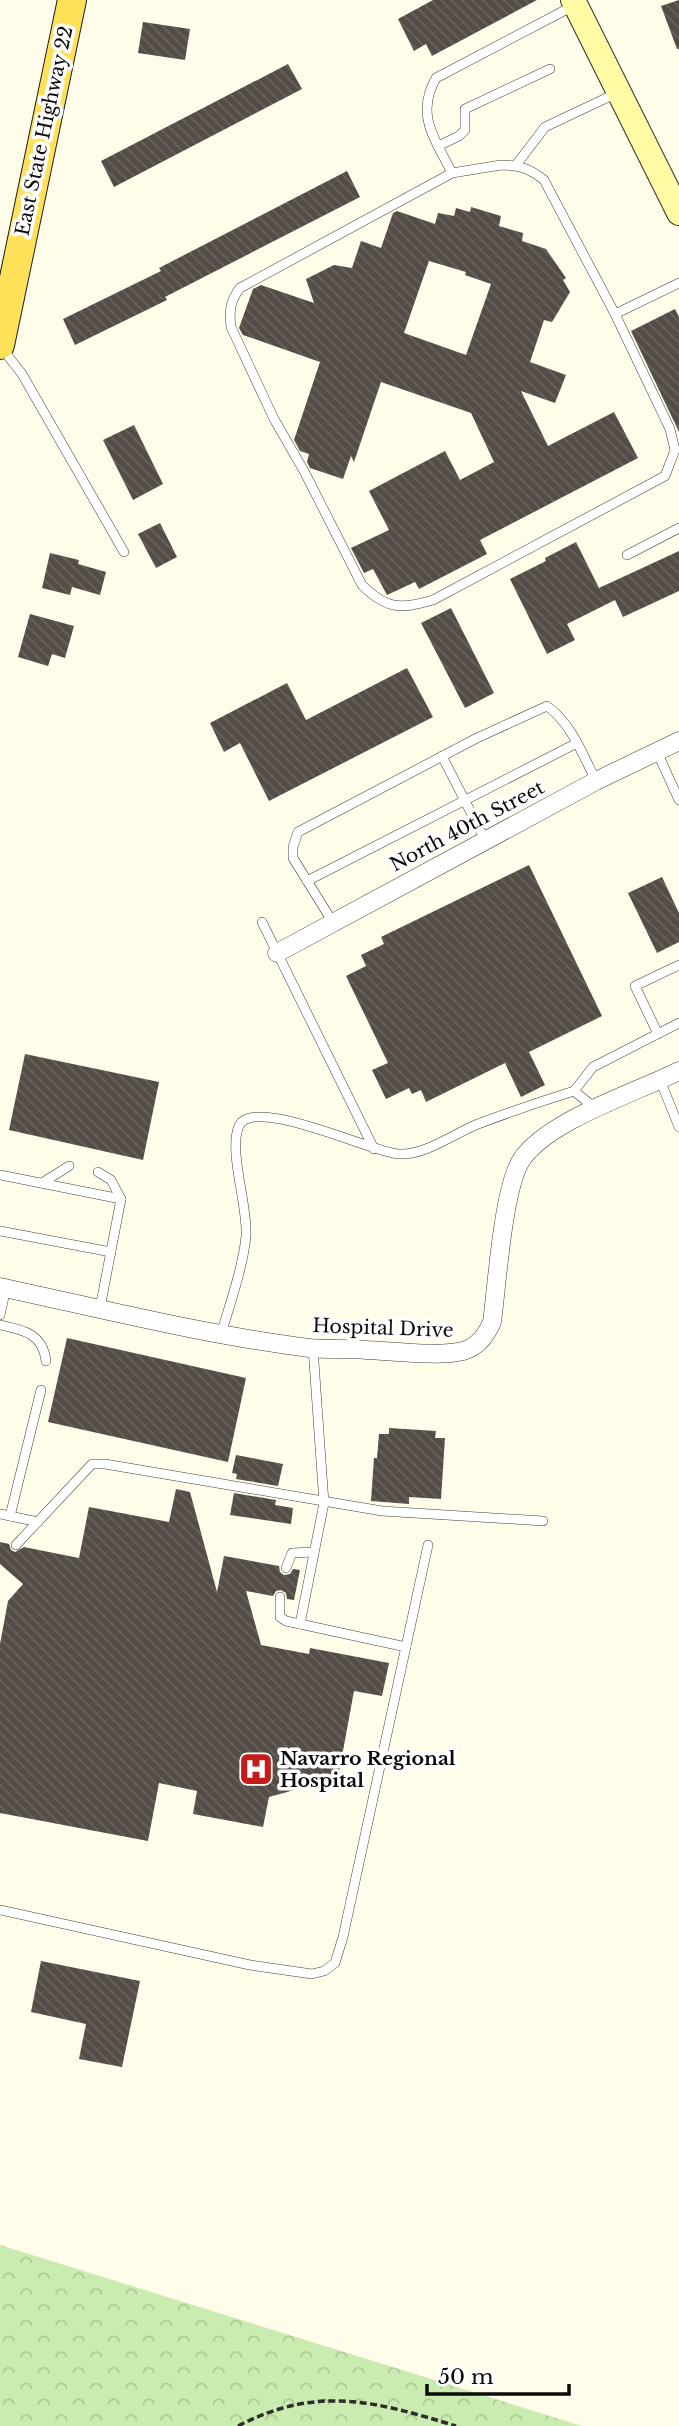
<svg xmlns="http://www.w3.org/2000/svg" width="679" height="2426" font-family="'Libre Baskerville',serif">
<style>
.park{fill:url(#park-crowns)}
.building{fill:url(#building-back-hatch);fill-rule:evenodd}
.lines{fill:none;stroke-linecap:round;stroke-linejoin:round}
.lane-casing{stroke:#3e3e3e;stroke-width:10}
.street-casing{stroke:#3e3e3e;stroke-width:19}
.secondary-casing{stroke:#2d2d2d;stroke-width:26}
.primary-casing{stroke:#1c1c1c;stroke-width:30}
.path{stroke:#2d2d2d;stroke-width:3.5;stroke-dasharray:7 3.5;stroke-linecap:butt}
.lane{stroke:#fff;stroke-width:9}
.street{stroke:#fff;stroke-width:18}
.secondary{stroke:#fffba4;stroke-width:24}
.primary{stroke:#ffe159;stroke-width:28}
.labels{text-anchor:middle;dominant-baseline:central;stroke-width:7;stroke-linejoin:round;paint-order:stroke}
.street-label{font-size:19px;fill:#0b0b0b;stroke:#fff}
.poi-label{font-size:19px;font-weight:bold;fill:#0b0b0b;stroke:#fff;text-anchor:start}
</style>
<defs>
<pattern id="park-crowns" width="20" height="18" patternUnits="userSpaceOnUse" patternTransform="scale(1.75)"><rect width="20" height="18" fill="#cbecb0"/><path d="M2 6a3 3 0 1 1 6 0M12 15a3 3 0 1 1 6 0" fill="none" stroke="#adc996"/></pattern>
<pattern id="building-back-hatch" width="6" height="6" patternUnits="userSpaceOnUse" patternTransform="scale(1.75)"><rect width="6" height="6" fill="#544d47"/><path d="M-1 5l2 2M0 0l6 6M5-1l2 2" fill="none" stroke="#68625d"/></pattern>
</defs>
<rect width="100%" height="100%" fill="#fffce9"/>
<path class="park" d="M0 2245 582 2426H0Z"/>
<g class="building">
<path d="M433 0H537L432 56 426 44 414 51 398 19Z"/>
<path d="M679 0V49H677L661 6Z"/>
<path d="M143 22 190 29 185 60 138 53Z"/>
<path d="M288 64 302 89 114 187 101 161Z"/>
<path d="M347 171 360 197 165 297 167 300 75 345 63 319 161 271 159 268Z"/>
<path d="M471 207 501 216 499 226 523 233 522 241 546 249 566 278 563 280 570 292 552 322 544 320 530 362 566 375 555 403 521 391 548 446 614 412 638 458 480 540 487 554 419 589 415 582 387 595 373 569 364 573 351 548 389 530 369 491 445 451 460 480 494 462 471 413 381 382 354 462 351 456 343 479 310 468 307 462 309 454 300 451 294 440 320 362 243 335 239 328 253 289 261 285 314 303 306 279 334 265 352 268 361 241 381 248 393 213 397 211 435 224 438 213 454 216 456 208 470 212ZM429 261 466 272 465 275 491 284 466 355 404 333Z"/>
<path d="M675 309 679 317V432L631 331Z"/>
<path d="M134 425 163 484 133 500 103 440Z"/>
<path d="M160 523 177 557 156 568 138 534Z"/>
<path d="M576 542 599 588 679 551V591L623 617 615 600 567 624 575 640 547 654 510 579 546 561 545 558Z"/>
<path d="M50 553 79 560 78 564 106 572 100 595 72 587 70 595 42 588Z"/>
<path d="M451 608 494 693 465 708 421 623Z"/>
<path d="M30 614 74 626 65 658 52 654 48 666 18 657Z"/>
<path d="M407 668 433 717 269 801 240 743 224 752 210 723 287 683 306 720Z"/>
<path d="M529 865 602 1016 529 1052 545 1085 521 1097 505 1063 426 1102 421 1090 412 1094 409 1088 386 1099 372 1070 388 1063 346 976 366 966 361 955 384 944 381 937Z"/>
<path d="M662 877 679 913V942L657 953 628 893Z"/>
<path d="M25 1054 159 1082 143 1160 9 1130Z"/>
<path d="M67 1338 246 1378 228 1462 48 1422Z"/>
<path d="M389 1428 436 1431 435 1438H445L441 1499 409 1497V1504L371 1501 374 1458H377L379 1434H389Z"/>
<path d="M236 1455 283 1464 278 1486 236 1479 237 1474 232 1473Z"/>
<path d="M176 1489 190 1492 217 1592 224 1556 279 1566 280 1572 284 1575 290 1574 293 1569 300 1570 294 1600 287 1599 286 1593 281 1590 276 1591 273 1596 246 1591 261 1645 309 1654 310 1648 389 1663 382 1696 354 1691 338 1778 269 1797 263 1827 193 1814 197 1791 159 1783 148 1841 0 1813V1644L8 1601 23 1584 0 1564V1542L9 1544 11 1550 15 1552 24 1547 79 1558 89 1507 169 1522Z"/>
<path d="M234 1493 276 1500 275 1505 293 1508 291 1524 230 1515Z"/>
<path d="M41 1961 140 1981 122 2067 79 2059 86 2024 31 2012Z"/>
</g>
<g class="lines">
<g class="lane-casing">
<g id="lane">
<path d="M438 146 459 136 465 130V109L550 69"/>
<path d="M501 165C519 165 529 168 544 180L615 314 670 429 675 450 665 476 433 600C401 609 387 610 362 585L304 471 274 419 231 327C229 311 230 301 240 288L452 173Z"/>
<path d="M516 165 545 127 617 93"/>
<path d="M452 173C435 139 415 115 436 78L575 5"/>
<path d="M615 314 679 283"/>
<path d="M1 347 22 374 124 552"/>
<path d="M627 555 679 528"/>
<path d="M657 752 679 800"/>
<path d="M442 756 485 840"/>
<path d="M307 881 577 743"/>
<path d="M332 921 293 858V847L298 832 477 738 547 706C571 723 583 755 596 781"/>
<path d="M262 922 374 1149"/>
<path d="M658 1034 635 986 679 965"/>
<path d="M660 1080 679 1127"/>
<path d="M574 1091 593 1067 679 1023"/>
<path d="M98 1172 111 1180 121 1199"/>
<path d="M0 1175 121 1199 100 1308"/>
<path d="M42 1183 69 1166"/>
<path d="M0 1231 111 1252"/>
<path d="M0 1315 6 1288"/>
<path d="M0 1325C24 1330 43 1334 46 1361"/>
<path d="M221 1334C230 1304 243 1267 246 1236 248 1205 228 1151 239 1126 253 1095 371 1152 399 1154 424 1156 455 1133 478 1124 510 1112 542 1101 574 1091L595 1108"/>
<path d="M313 1348 324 1503 300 1624 406 1647"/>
<path d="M0 1514 38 1522"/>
<path d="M10 1516 41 1390"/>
<path d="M16 1545 92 1464H105L382 1511 543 1521"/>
<path d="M286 1568 292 1553 314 1552"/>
<path d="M280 1597V1617L286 1621 300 1624"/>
<path d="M0 1910 250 1965 312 1974 324 1971 335 1963 343 1937 428 1545"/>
</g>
</g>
<g class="street-casing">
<g id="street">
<path d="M277 953 596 781 679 741"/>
<path d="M0 1287C102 1309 205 1335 309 1348 328 1350 348 1348 367 1350 393 1351 439 1357 463 1351 478 1347 486 1336 492 1322 497 1286 503 1186 522 1159 549 1120 635 1093 679 1071"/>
</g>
</g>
<g class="secondary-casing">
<path id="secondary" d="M573 0 679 213"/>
</g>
<g class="primary-casing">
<path id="primary" d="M0 345 72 0"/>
</g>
<path class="path" d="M238 2426C317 2385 375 2401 456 2426"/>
<use href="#lane" class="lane"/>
<use href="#street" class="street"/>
<use href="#secondary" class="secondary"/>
<use href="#primary" class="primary"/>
</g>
<defs>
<g id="hospital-square" transform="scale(1.75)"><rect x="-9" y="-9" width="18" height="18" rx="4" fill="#c41c1a" stroke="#fff"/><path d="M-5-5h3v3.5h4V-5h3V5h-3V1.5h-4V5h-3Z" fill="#fff"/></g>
</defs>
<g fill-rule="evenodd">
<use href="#hospital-square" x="256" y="1769"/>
</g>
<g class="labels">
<g class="street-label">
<text transform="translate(44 131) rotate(-78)">East State Highway 22</text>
<text transform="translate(467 826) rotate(-28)">North 40th Street</text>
<text transform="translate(383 1328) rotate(2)">Hospital Drive</text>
</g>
<g class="poi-label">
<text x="280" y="1758">Navarro Regional<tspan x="280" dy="22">Hospital</tspan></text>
</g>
</g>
<path d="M427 2384v10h142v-10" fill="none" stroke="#0b0b0b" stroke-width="3.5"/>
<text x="438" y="2384" font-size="21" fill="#0b0b0b" stroke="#ffffff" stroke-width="5" paint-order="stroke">50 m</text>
</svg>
